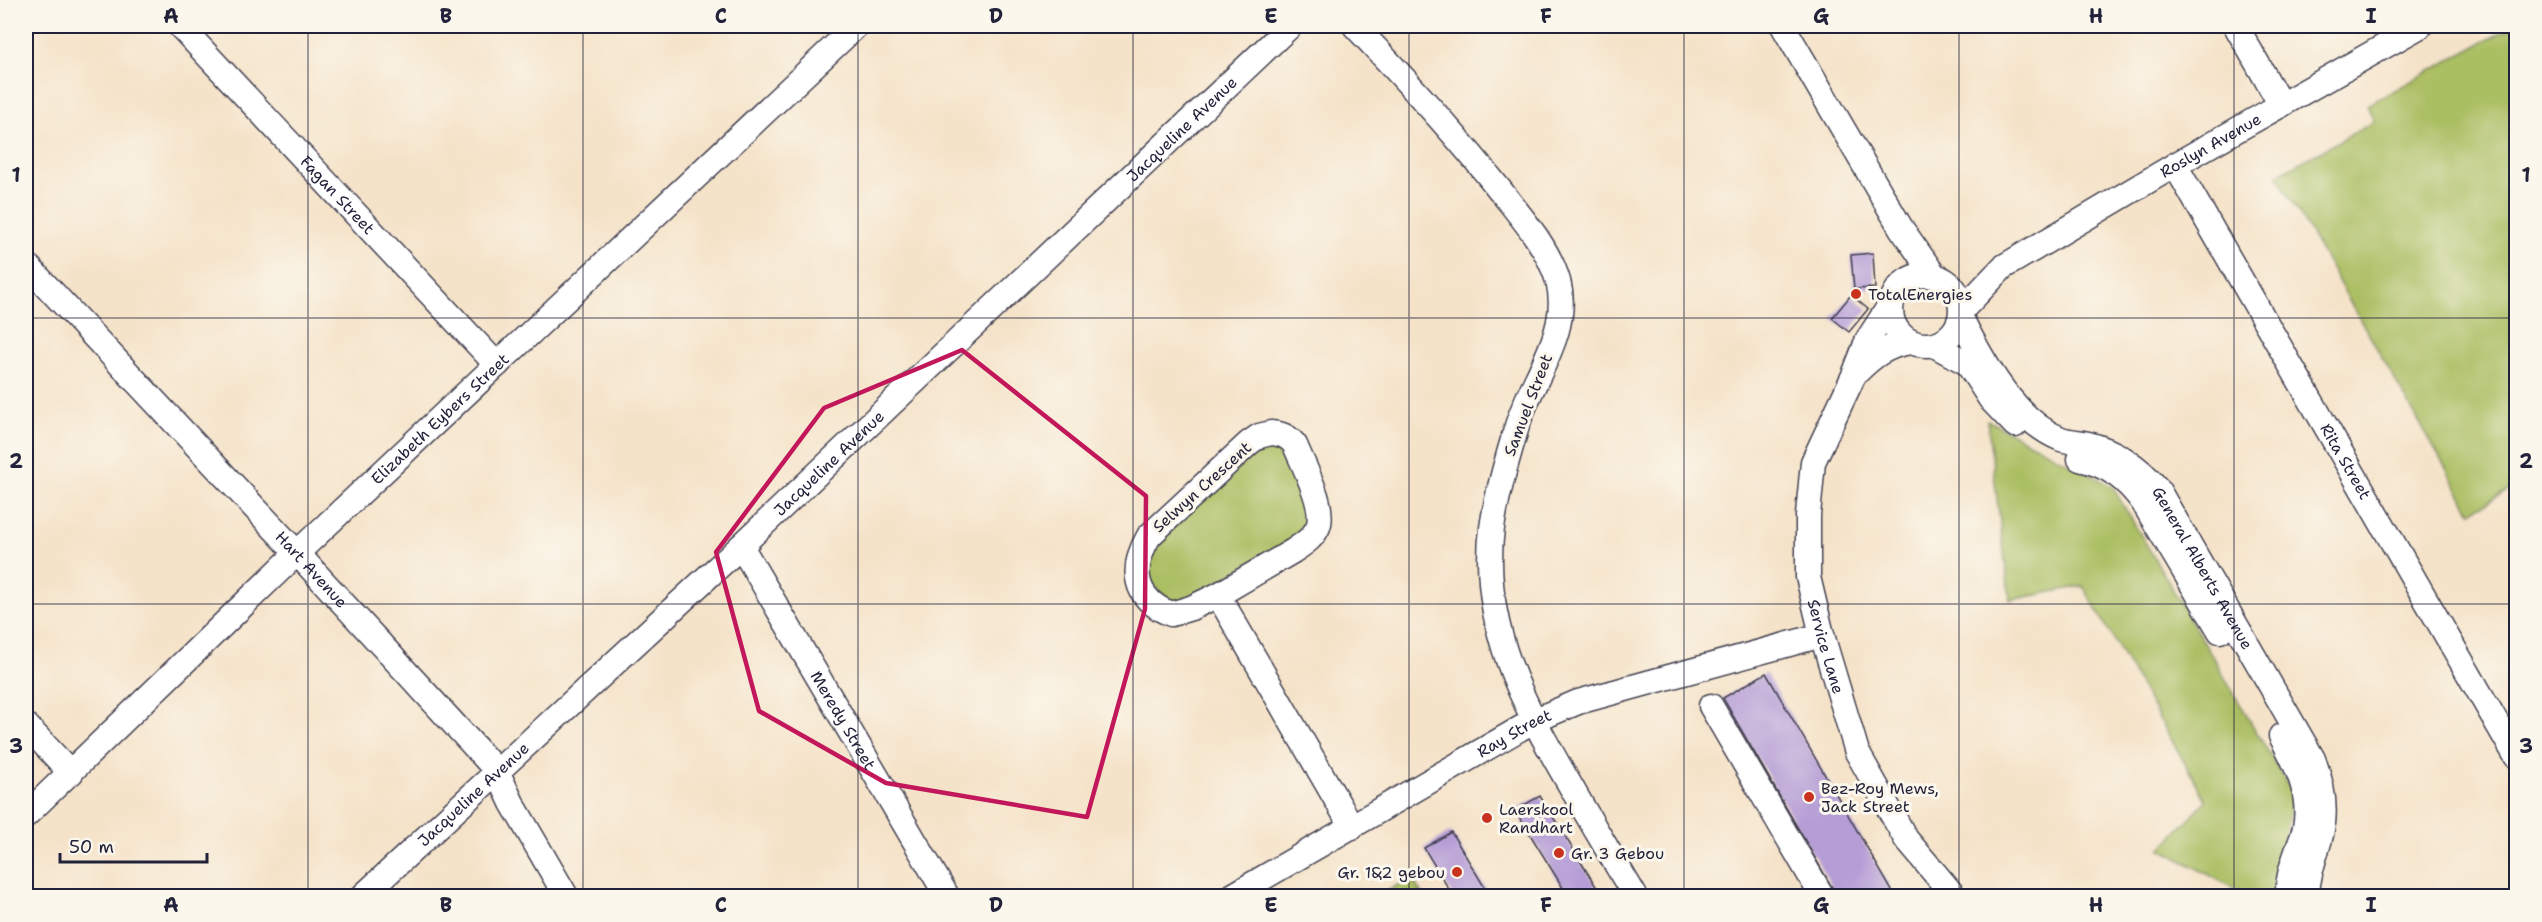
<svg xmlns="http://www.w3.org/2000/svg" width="2542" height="922" font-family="'Shantell Sans',sans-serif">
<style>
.green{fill:#aabe62;stroke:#66704e;stroke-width:1.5}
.building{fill:#b59dd6}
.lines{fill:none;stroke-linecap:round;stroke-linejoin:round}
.minor-casing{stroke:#423f50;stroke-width:27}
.minor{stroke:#fff;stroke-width:24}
.marked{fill:none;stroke:#c2185b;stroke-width:4.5;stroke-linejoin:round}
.grid{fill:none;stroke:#22223b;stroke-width:1.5;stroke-opacity:0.55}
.poi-dot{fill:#c8321e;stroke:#fbf7ec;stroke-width:2}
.labels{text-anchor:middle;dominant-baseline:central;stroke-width:6;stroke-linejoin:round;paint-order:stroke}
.street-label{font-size:16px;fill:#22223b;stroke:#fbf7ec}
.poi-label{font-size:16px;fill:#22223b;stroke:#fbf7ec;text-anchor:start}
.neatline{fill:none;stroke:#22223b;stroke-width:2}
.grid-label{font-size:20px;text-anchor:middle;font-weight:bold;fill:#22223b}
</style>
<rect width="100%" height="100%" fill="#fbf7ec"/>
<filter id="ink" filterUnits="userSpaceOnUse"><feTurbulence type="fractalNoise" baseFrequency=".0167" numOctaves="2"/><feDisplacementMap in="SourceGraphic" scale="12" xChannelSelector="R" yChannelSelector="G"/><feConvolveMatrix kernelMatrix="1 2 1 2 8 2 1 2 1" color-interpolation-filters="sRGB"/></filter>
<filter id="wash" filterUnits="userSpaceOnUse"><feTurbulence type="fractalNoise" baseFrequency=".008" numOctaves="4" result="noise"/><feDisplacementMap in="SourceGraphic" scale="24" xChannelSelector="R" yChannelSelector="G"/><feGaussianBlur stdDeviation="1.35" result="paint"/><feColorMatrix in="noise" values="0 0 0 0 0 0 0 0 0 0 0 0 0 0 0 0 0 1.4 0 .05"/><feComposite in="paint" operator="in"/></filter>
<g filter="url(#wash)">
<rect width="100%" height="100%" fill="#f5e3c9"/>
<g class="green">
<path d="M2513 26H2516V486L2471 512 2277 175 2374 122 2367 105Z"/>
<path d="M1987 420 2112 486 2293 794 2274 896H2248L2161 849 2206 800 2083 586 2010 600Z"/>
<path d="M1281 445 1290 450 1308 492V526L1290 541 1189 598 1176 602C1160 596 1143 581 1148 561 1152 543 1230 471 1247 460 1258 453 1268 448 1281 445Z"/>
<path d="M1411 877 1423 896H1379Z"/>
</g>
<g id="blocks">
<g class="building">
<path d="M1873 253 1875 288 1854 289 1851 255Z"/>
<path d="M1851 295 1868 309 1849 332 1832 318Z"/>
<path d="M1766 673 1895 896H1837L1723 698Z"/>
<path d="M1540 796 1602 896H1568L1515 810Z"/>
<path d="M1451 832 1490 896H1453L1424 848Z"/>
</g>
</g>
</g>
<g filter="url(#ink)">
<use href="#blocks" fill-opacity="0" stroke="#423f50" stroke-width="1.5"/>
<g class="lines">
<g class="minor-casing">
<g id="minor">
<path id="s1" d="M180 26 497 365"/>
<path d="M1355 26C1405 79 1454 132 1500 190 1522 218 1548 247 1558 281 1572 332 1531 379 1517 426 1507 460 1497 493 1492 528 1480 625 1523 704 1570 785 1591 822 1613 859 1635 896"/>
<path d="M1783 26 1901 228 1934 275"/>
<path d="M2236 26 2281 105"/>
<path id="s2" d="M2175 165 2516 756"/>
<path id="s3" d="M26 264 297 553 497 771 512 803 566 896"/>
<circle cx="1926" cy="310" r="35"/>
<path id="s4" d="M1892 302 1868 339 1854 375 1813 462 1808 515V577L1822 635 1857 752 1906 839 1954 896"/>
<path id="s5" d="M1962 310 2003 267 2175 165 2420 26"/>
<path id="s6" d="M1961 318C1982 360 2015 421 2061 439 2070 442 2079 442 2088 444 2117 451 2138 466 2157 488L2313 759C2323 785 2328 814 2319 842 2314 860 2307 877 2307 896"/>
<path d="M1934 345 1967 363 1991 400 2015 425"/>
<path d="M1856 373C1872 357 1887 345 1910 342"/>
<path d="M1271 433C1282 434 1288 436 1295 445 1303 465 1328 510 1317 529 1312 539 1302 545 1293 551L1218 595 1191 608 1171 614C1133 599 1130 568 1149 536L1249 443 1259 436Z"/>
<path d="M2080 459C2108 465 2126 479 2143 502L2220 631"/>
<path id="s7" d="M741 546 947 896"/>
<path d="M1218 595 1352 827"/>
<path d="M1711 706 1822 896"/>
<path d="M26 725 71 773"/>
<path d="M2281 736C2298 767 2315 802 2302 838 2295 857 2287 876 2288 896"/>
<path id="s8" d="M26 815 297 553 856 26"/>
<path id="s9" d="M363 896 741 546 1290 26"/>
<path id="s10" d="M1232 896 1533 721 1578 702 1822 635"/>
</g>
</g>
<use href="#minor" class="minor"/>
</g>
</g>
<path class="marked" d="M962 350 1146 496 1145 609 1087 817 886 783 759 711 716 552 824 408Z"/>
<path class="grid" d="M308 26V896M583 26V896M858 26V896M1133 26V896M1409 26V896M1684 26V896M1959 26V896M2234 26V896M26 318H2516M26 604H2516"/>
<g class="poi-dot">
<circle cx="1856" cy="294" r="6"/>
<circle cx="1809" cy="797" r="6"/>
<circle cx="1487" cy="818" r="6"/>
<circle cx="1559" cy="853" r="6"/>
<circle cx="1457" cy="872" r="6"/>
</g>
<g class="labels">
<g class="street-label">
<text stroke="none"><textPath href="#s9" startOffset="1122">Jacqueline Avenue</textPath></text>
<text stroke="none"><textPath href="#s5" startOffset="300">Roslyn Avenue</textPath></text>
<text stroke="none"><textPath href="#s1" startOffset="231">Fagan Street</textPath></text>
<text transform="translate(1528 405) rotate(-69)">Samuel Street</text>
<text stroke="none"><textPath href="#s8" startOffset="573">Elizabeth Eybers Street</textPath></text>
<text stroke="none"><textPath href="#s2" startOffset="342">Rita Street</textPath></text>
<text stroke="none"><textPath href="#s9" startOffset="636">Jacqueline Avenue</textPath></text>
<text transform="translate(1202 487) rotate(-42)">Selwyn Crescent</text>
<text stroke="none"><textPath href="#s6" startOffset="363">General Alberts Avenue</textPath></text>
<text stroke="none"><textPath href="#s3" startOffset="418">Hart Avenue</textPath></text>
<text stroke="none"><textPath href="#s4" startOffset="366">Service Lane</textPath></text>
<text stroke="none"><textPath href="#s7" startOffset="202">Meredy Street</textPath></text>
<text stroke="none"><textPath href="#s10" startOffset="326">Ray Street</textPath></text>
<text stroke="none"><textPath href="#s9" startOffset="150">Jacqueline Avenue</textPath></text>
</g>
<g class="poi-label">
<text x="1868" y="294">TotalEnergies</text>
<text x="1821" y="788">Bez-Roy Mews,<tspan x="1821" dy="18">Jack Street</tspan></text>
<text x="1499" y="809">Laerskool<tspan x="1499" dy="18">Randhart</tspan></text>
<text x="1571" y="853">Gr. 3 Gebou</text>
<text x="1445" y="872" text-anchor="end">Gr. 1&amp;2 gebou</text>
</g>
</g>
<rect width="2542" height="922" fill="none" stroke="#fbf7ec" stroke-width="66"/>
<path d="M60 853v9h147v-9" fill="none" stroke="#22223b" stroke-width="3"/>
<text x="69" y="853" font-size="18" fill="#22223b" stroke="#fbf7ec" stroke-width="4.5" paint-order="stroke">50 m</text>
<rect x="33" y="33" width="2476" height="856" class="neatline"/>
<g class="grid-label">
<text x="171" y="23">A</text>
<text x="446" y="23">B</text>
<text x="721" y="23">C</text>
<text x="996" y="23">D</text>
<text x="1271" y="23">E</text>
<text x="1546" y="23">F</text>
<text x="1821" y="23">G</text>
<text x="2096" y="23">H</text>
<text x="2371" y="23">I</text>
<text x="16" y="182">1</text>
<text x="2526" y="182">1</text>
<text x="16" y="468">2</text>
<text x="2526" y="468">2</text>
<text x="16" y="753">3</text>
<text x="2526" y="753">3</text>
<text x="171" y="912">A</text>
<text x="446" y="912">B</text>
<text x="721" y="912">C</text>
<text x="996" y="912">D</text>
<text x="1271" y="912">E</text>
<text x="1546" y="912">F</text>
<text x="1821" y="912">G</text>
<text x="2096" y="912">H</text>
<text x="2371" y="912">I</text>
</g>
</svg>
